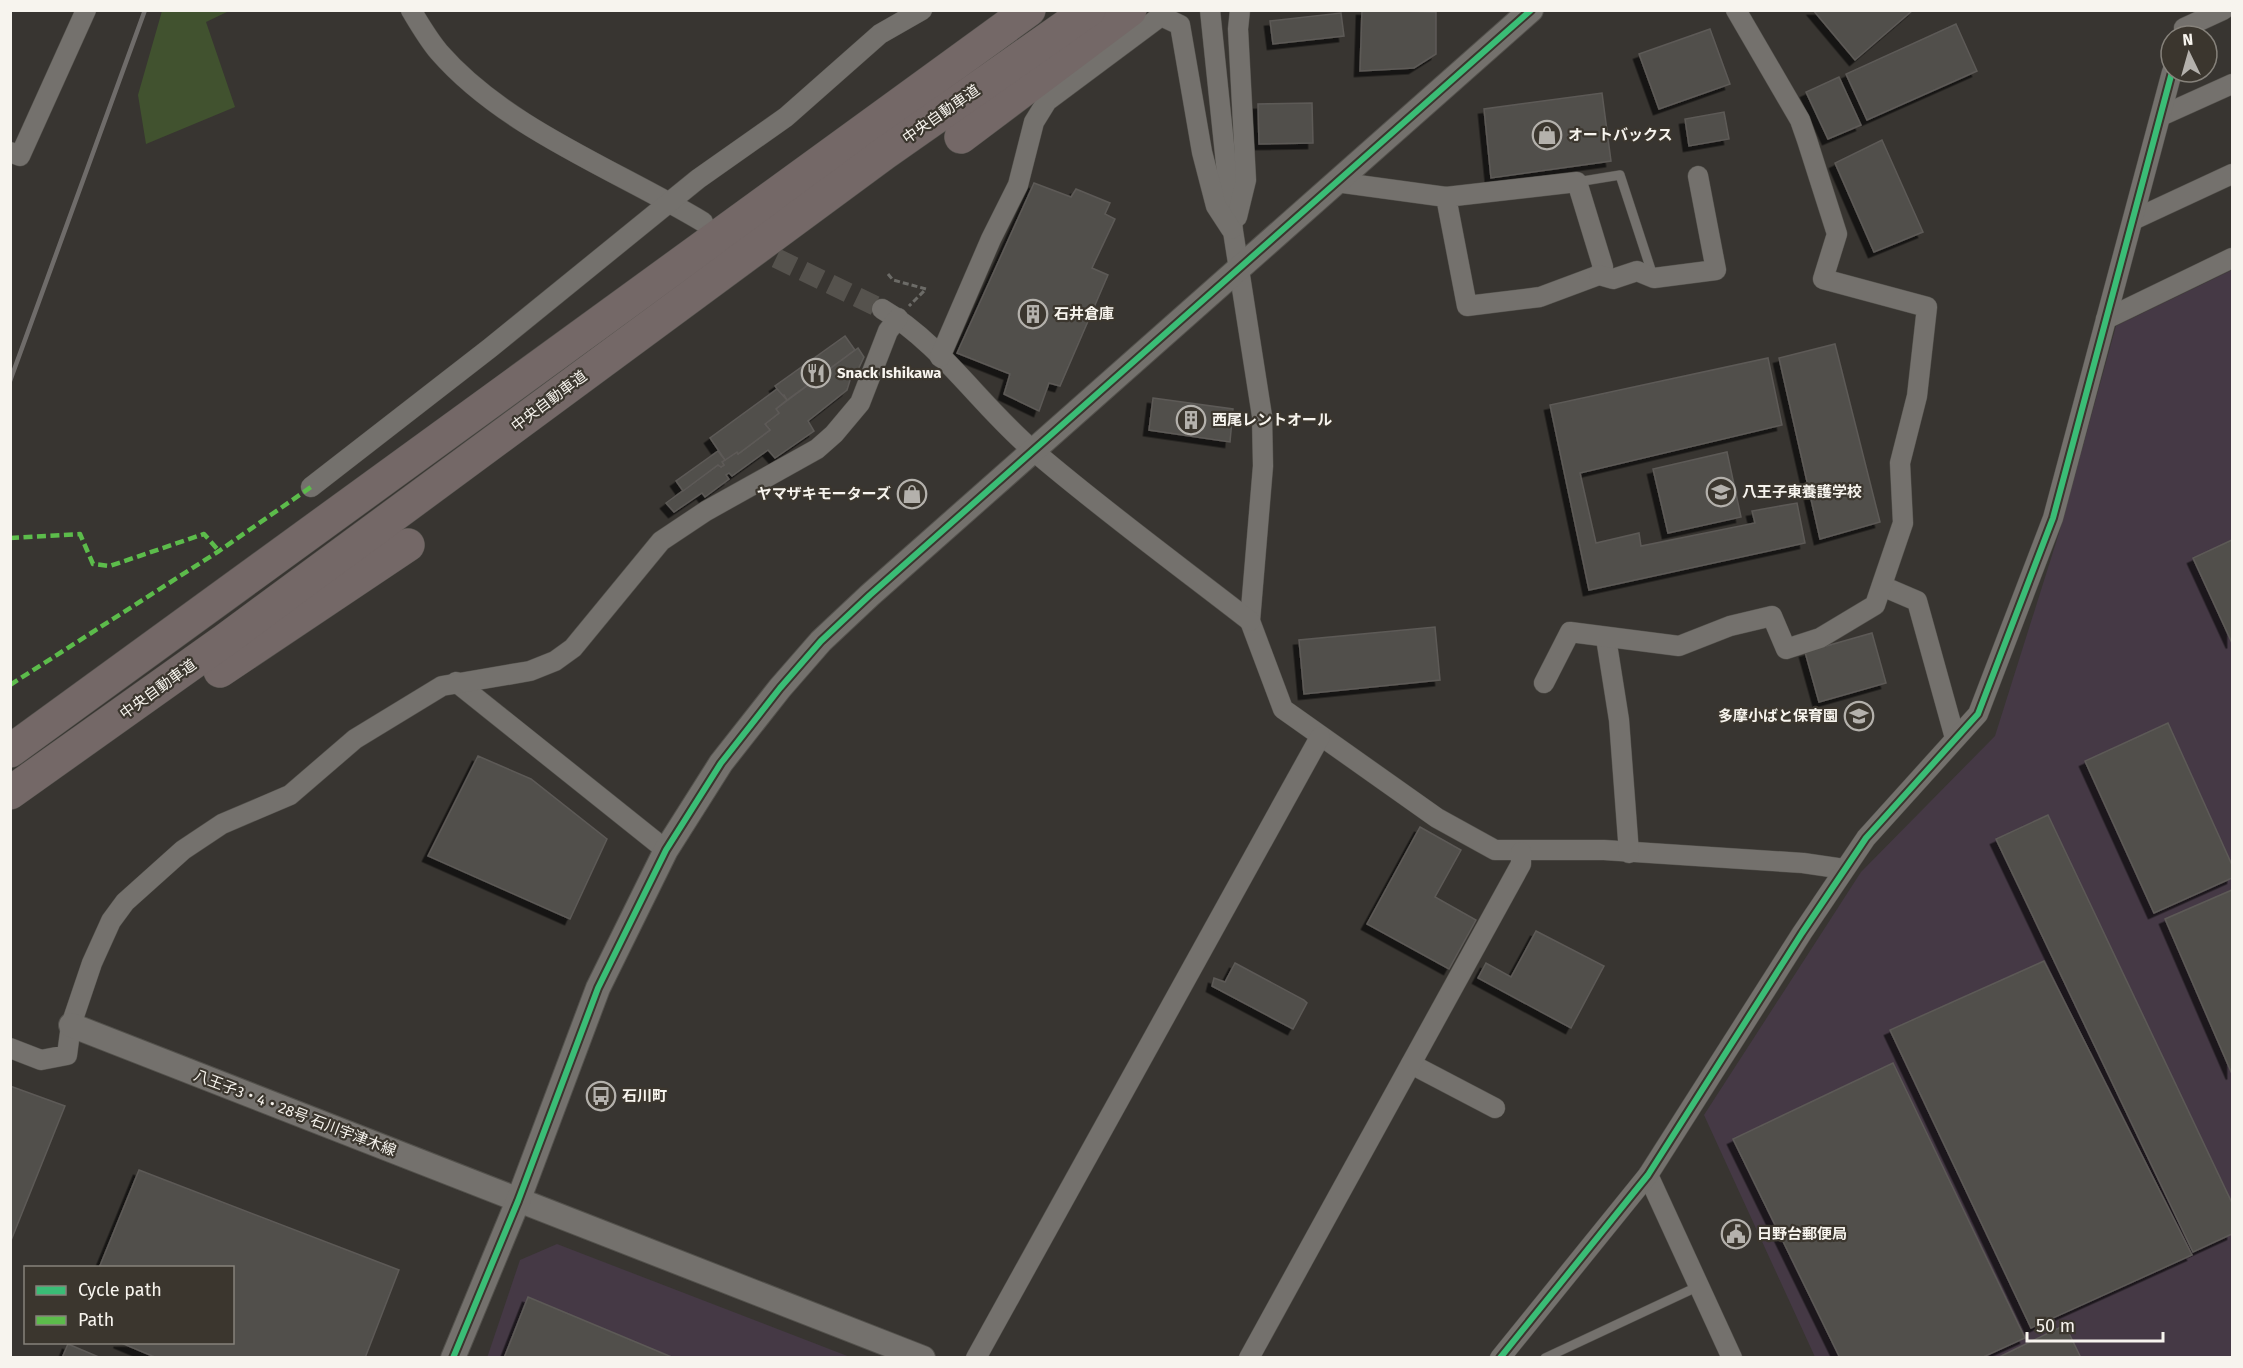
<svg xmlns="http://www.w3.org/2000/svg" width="2243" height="1368" font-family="'Fira Sans','Noto Sans JP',sans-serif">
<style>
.industrial{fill:#453945}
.green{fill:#41522f}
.building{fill:#514f4c;stroke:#5d5a57;stroke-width:1.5;filter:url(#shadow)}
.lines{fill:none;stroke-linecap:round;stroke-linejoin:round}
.minor-tunnel{stroke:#55524d;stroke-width:20;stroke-dasharray:20 10;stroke-linecap:butt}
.service-casing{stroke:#53514c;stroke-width:10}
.minor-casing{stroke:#53514c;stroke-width:21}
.tertiary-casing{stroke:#53514c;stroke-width:26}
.motorway-casing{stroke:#53514c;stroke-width:34}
.path{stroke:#6c6b67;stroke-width:3;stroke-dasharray:6 3;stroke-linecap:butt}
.service{stroke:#74716d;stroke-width:9}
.minor{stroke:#74716d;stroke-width:20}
.tertiary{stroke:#74716d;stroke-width:24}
.motorway{stroke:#746867;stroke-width:33}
.rail{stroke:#6f6c6a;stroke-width:4.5}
.quiet{stroke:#5cbc4b;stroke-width:4.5;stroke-dasharray:9 4.5;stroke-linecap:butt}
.cycleway-casing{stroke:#3b362e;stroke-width:10}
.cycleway{stroke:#3abd76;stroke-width:6}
.labels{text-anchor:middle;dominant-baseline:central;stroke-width:4.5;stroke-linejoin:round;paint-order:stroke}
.street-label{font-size:15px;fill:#f7f4ee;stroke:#3b362e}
.poi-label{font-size:15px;font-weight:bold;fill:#f7f4ee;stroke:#3b362e;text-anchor:start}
</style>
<defs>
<filter id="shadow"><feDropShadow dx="-5.5" dy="5.5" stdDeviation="0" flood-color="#0009"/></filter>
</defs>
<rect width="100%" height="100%" fill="#383531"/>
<g class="industrial">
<path d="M2232 270V1357H1815L1704 1115 1861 872 1995 736 2059 533 2116 326Z"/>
<path d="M557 1244 850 1357 487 1358 520 1260Z"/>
</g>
<path class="green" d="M162 11H229L206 22 235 107 146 144 138 95Z"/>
<g class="building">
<path d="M1362 10 1436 12V54L1414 68 1360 71Z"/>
<path d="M1813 10H1913L1855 60Z"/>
<path d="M1341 13 1344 36 1273 44 1270 21Z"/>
<path d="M1956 24 1977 71 1867 120 1846 74Z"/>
<path d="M1710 29 1730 84 1659 109 1639 54Z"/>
<path d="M1839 77 1861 125 1828 139 1806 92Z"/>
<path d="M1602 93 1611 161 1491 178 1484 109Z"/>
<path d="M1312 103 1313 143 1259 144 1258 104Z"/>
<path d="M1724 112 1729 139 1689 146 1685 119Z"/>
<path d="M1882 140 1923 232 1874 252 1835 163Z"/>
<path d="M1034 183 1071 197 1076 189 1110 203 1105 214 1115 219 1092 268 1108 275 1060 386 1049 383 1039 411 1004 394 1010 374 957 353Z"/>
<path d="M845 336 855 350 787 400 784 395 782 396 775 386Z"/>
<path d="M1835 344 1880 522 1820 539 1779 358Z"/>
<path d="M858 348 864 357 856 374 851 377 847 390 808 421 814 431 775 458 768 450 732 476 729 473 726 475 729 479 705 497 702 493 674 512 666 503 718 465 721 467 724 465 722 462 737 452 738 454 770 430 765 424 779 413 776 409Z"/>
<path d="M1768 358 1782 425 1580 473 1596 543 1639 533 1641 546 1755 523 1752 511 1797 503 1805 543 1589 590 1550 405Z"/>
<path d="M777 389 787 400 776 409 779 413 765 424 770 430 738 454 737 452 725 460 710 438Z"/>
<path d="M1153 398 1233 409 1230 442 1149 430Z"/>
<path d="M718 451 725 460 722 462 724 465 721 467 718 465 683 491 676 481Z"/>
<path d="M1727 452 1741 517 1668 533 1653 469Z"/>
<path d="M2232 540V643L2193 558Z"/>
<path d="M1435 627 1440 680 1304 694 1299 640Z"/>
<path d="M1872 633 1886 683 1819 702 1805 652Z"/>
<path d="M2168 723 2232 865V878L2154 913 2085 761Z"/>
<path d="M478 756 531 779 607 839 570 919 428 856Z"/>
<path d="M2048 815 2232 1203V1234L2193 1252 1996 839Z"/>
<path d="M1420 827 1461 850 1435 897 1476 920 1449 969 1367 924Z"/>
<path d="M2232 890V1074L2165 919Z"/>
<path d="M1536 931 1604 966 1571 1028 1478 978 1486 963 1511 977Z"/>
<path d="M2044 961 2192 1255 2031 1328 1890 1030Z"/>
<path d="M1235 963 1304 1000 1307 1003 1293 1029 1212 986 1214 978 1225 982Z"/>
<path d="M1893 1063 2025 1338 1981 1358H1840L1733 1139Z"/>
<path d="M10 1086 65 1106 10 1243Z"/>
<path d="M139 1170 399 1270 365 1358H157L119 1342H232V1268H99Z"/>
<path d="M528 1297 674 1358H504Z"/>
<path d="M2065 1325 2081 1358H1997Z"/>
<path d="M68 1344 101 1358H62Z"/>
</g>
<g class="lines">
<path class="minor-tunnel" d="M749 245 882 309"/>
<g class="service-casing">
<g id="service">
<path d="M1577 182 1620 175 1653 276"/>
<path d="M1545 1358 1699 1286"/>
</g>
</g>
<g class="minor-casing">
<g id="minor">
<path d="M411 10C420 25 428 39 439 52 506 129 617 170 703 222"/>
<path d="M1210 10 1233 231 1262 416 1263 466 1250 621 1283 709 1437 818 1495 850H1604L1803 863 1844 869"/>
<path d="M2184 28 2223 10"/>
<path d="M2161 116 2232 84"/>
<path d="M10 152 20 156 86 10"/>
<path d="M1336 182 1446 197 1577 182 1603 267 1599 275 1540 297 1467 306 1446 197"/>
<path d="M1237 217 1246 180 1238 29 1240 10"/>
<path d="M2133 220 2232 174"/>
<path d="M1599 275 1613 279 1637 271 1654 278 1716 270 1698 176"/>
<path d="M882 309C942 344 982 408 1035 452 1104 511 1178 565 1250 621"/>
<path d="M2106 319 2232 258"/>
<path d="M940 357 991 239 1018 185 1034 122 1047 101 1161 16 1180 25 1202 152 1216 206 1231 229"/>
<path d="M311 487 490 348 698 179 786 117 880 34 922 10"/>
<path d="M1882 586 1917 601 1955 738"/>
<path d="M1606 638 1619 720 1629 853"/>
<path d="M456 682 666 850"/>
<path d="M1544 683 1570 632 1679 646 1730 626 1772 616 1786 649 1820 638 1875 605 1903 523 1900 463 1917 396 1927 307 1823 279 1837 234 1807 140 1800 120 1736 10"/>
<path d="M10 1048 41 1060 67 1055 71 1025 92 963 111 921 125 902 183 850 222 824 290 795 355 739 442 686 530 671 555 661 573 648 661 541 706 511 817 449 834 434 860 403 888 331 898 318"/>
<path d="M1411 1064 1495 1108"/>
<path d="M1648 1175 1732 1358"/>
<path d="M976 1358 1320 737"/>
<path d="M1249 1358 1521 864V852"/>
<path d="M1500 1358 1648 1175 1802 933 1866 838 1978 714 2053 518 2172 72"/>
</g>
</g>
<g class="tertiary-casing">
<g id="tertiary">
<path d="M71 1025 923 1358"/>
<path d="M453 1358 518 1201 598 988 666 850 721 763 780 688 821 641 870 595 1531 10"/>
</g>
</g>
<g class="motorway-casing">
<g id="motorway">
<path d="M961 137 1130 10"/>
<path d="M220 671 408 545"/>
<path d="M10 751 1029 10"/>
<path d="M10 793 225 640 885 153 1089 10"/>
</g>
</g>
<path class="path" d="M888 274 893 280 926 289 909 306"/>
<use href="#service" class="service"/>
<use href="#minor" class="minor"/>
<use href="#tertiary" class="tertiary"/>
<use href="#motorway" class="motorway"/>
<path class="rail" d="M10 381 145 10"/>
<g class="quiet">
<path d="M10 538 80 534 93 564 110 566 204 534 219 551"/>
<path d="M10 685 219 551 311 487"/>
</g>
<g class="cycleway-casing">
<g id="cycleway">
<path d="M453 1358 518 1201 598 988 666 850 721 763 780 688 821 641 870 595 1531 10"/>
<path d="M1500 1358 1648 1175 1802 933 1866 838 1978 714 2053 518 2172 72"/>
</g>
</g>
<use href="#cycleway" class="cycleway"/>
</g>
<defs>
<g id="shop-ring" transform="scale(1.5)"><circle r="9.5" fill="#3b362e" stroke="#b4b1ac" stroke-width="1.5"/><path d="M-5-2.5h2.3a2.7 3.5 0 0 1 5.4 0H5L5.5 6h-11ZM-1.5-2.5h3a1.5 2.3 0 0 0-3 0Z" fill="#b4b1ac"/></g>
<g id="building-ring" transform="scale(1.5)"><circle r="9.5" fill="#3b362e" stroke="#b4b1ac" stroke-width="1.5"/><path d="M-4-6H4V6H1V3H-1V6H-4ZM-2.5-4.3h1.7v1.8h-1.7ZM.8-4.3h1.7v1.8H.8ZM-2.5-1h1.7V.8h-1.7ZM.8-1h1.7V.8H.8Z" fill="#b4b1ac"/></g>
<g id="restaurant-ring" transform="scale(1.5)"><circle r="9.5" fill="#3b362e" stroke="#b4b1ac" stroke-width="1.5"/><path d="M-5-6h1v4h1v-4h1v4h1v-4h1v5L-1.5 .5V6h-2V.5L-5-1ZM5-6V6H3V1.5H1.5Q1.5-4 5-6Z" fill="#b4b1ac"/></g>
<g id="school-ring" transform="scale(1.5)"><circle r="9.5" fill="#3b362e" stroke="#b4b1ac" stroke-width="1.5"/><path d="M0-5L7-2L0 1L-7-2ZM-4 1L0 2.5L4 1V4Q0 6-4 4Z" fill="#b4b1ac"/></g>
<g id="bus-ring" transform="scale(1.5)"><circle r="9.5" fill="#3b362e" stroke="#b4b1ac" stroke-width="1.5"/><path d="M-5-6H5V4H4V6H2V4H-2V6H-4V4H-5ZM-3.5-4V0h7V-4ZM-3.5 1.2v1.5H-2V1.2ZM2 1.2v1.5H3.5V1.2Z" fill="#b4b1ac"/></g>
<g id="civic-ring" transform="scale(1.5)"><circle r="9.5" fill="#3b362e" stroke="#b4b1ac" stroke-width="1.5"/><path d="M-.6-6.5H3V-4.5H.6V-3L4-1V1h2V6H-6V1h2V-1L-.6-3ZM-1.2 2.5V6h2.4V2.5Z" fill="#b4b1ac"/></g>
</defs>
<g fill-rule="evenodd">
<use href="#shop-ring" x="1547" y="135"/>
<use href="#building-ring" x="1033" y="314"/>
<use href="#restaurant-ring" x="816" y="373"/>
<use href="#building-ring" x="1191" y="420"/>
<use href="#school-ring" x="1721" y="492"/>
<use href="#shop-ring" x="912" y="494"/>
<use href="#school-ring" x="1859" y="716"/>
<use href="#bus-ring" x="601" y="1096"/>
<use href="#civic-ring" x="1736" y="1234"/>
</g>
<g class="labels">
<g class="street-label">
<text transform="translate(941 114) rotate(-35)">中央自動車道</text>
<text transform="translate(549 401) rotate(-37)">中央自動車道</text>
<text transform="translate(158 689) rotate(-36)">中央自動車道</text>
<text transform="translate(295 1113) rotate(21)">八王子3・4・28号 石川宇津木線</text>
</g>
<g class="poi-label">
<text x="1568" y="135">オートバックス</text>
<text x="1054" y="314">石井倉庫</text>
<text x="837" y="373">Snack Ishikawa</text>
<text x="1212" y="420">西尾レントオール</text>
<text x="1742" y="492">八王子東養護学校</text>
<text x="891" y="494" text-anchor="end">ヤマザキモーターズ</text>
<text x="1838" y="716" text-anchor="end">多摩小ばと保育園</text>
<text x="622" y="1096">石川町</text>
<text x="1757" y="1234">日野台郵便局</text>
</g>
</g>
<rect width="2243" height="1368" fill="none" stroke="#f7f4ee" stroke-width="24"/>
<rect x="24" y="1266" width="210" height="78" fill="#3b362e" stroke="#86827b" stroke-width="1.5"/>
<rect x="36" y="1286" width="30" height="9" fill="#3abd76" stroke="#86827b" stroke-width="1.5"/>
<text x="78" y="1296" font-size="18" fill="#f7f4ee">Cycle path</text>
<rect x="36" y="1316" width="30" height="9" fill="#5cbc4b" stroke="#86827b" stroke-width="1.5"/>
<text x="78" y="1326" font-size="18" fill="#f7f4ee">Path</text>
<g transform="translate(2189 54) rotate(355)"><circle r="28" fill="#3b362e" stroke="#86827b" stroke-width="1.5"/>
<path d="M0-4.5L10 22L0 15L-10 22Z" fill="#b4b1ac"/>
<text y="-9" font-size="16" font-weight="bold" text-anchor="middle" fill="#f7f4ee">N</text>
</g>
<path d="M2027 1332v9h136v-9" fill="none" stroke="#f7f4ee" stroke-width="3"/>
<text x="2036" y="1332" font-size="18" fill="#f7f4ee" stroke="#3b362e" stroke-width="4.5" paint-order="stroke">50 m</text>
</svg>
